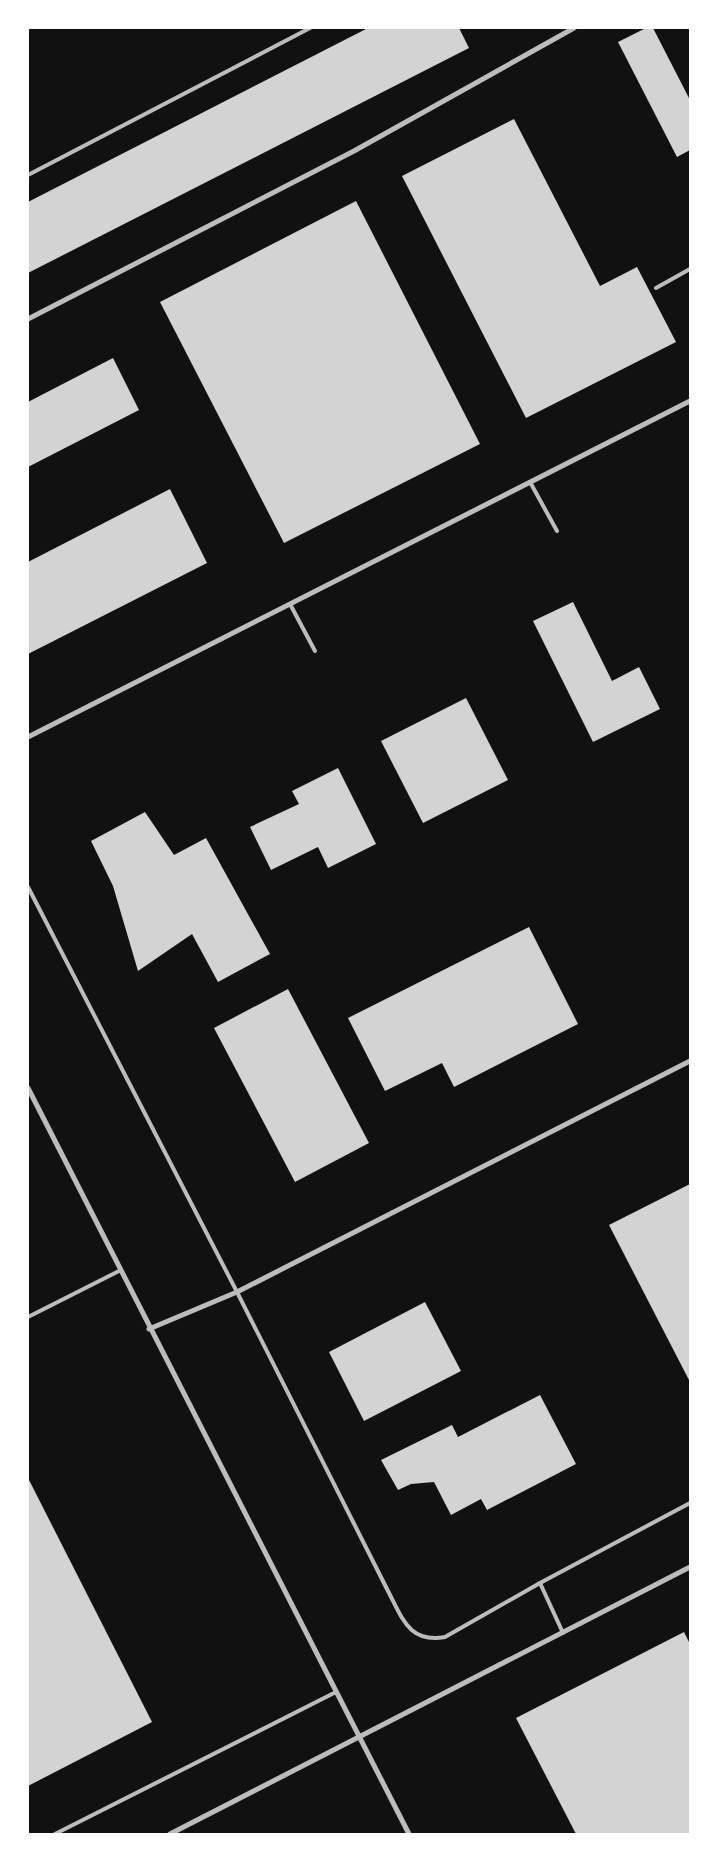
<svg xmlns="http://www.w3.org/2000/svg" width="718" height="1862" font-family="Manrope,sans-serif">
<style>
.building{fill:#d3d3d3}
.lines{fill:none;stroke-linecap:round;stroke-linejoin:round}
.service{stroke:#bcbcbc;stroke-width:4}
.minor{stroke:#bcbcbc;stroke-width:5}
</style>
<rect width="100%" height="100%" fill="#111"/>
<g class="building">
<path d="M368 28H459L469 48 28 273V202Z"/>
<path d="M646 28H653L690 100V150L677 157 618 42Z"/>
<path d="M514 119 600 286 637 267 676 342 526 418 402 176Z"/>
<path d="M356 201 480 444 284 543 160 302Z"/>
<path d="M113 358 139 410 28 467V402Z"/>
<path d="M170 489 207 563 28 654V562Z"/>
<path d="M573 602 612 681 639 667 660 709 593 742 533 621Z"/>
<path d="M466 698 508 780 423 823 381 741Z"/>
<path d="M338 768 376 844 328 868 318 847 271 870 250 827 299 804 292 791Z"/>
<path d="M145 812 174 855 206 838 270 954 218 982 192 934 138 971 113 886 91 841Z"/>
<path d="M529 927 578 1024 454 1087 442 1063 385 1091 348 1018Z"/>
<path d="M288 989 369 1143 295 1182 214 1028Z"/>
<path d="M690 1184V1379L689 1380 609 1225Z"/>
<path d="M425 1302 461 1371 364 1421 329 1352Z"/>
<path d="M540 1395 576 1464 487 1510 481 1499 451 1515 434 1482 411 1484 398 1490 381 1460 452 1425 458 1437Z"/>
<path d="M28 1478 152 1722 28 1786Z"/>
<path d="M684 1632 690 1644V1834H576L516 1718Z"/>
</g>
<g class="lines">
<g class="service">
<path d="M28 175 310 28"/>
<path d="M656 288 690 269"/>
<path d="M530 482 557 531"/>
<path d="M290 604 315 651"/>
<path d="M28 887 237 1292 389 1593C403 1620 410 1643 445 1637L540 1583 690 1503"/>
<path d="M28 1317 121 1270"/>
<path d="M540 1583 563 1633"/>
<path d="M55 1834 336 1692"/>
</g>
<g class="minor">
<path d="M28 319 354 151 574 28"/>
<path d="M28 737 690 401"/>
<path d="M28 1088 409 1834"/>
<path d="M149 1329 237 1292 690 1061"/>
<path d="M170 1834 690 1567"/>
</g>
</g>
<rect width="718" height="1862" fill="none" stroke="#ffffff" stroke-width="58"/>
</svg>
